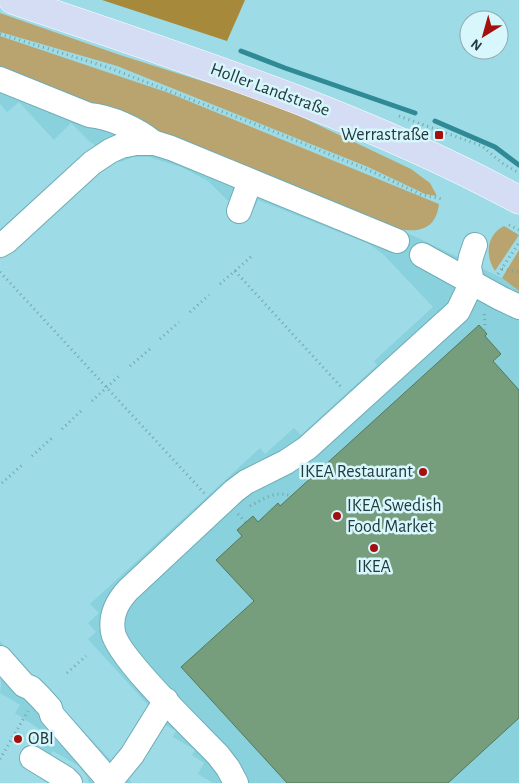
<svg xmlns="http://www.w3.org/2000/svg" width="519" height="783" font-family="'Alegreya Sans',sans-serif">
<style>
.built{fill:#88d1dd}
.green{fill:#b9a470}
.forest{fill:#a6893a}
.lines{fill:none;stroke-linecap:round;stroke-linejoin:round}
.stream{stroke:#308a96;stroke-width:5}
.building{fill:#769d7c;stroke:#547959}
.minor-casing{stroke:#6facb6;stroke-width:26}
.major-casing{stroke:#fff;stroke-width:29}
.path{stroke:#72a4ac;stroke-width:3;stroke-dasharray:1 4;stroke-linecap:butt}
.minor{stroke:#fff;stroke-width:24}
.major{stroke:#d4ddf4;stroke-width:28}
.poi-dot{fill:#a50f0d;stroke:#d8f7fc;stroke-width:2}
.labels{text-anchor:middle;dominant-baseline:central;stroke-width:5;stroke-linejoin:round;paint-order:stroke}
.street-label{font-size:18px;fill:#213a3e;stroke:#d8f7fc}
.poi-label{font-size:18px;fill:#213a3e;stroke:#d8f7fc;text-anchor:end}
</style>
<rect width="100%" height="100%" fill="#9ddce6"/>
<g class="built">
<path d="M0 71 399 229 502 278 519 291V783H213L198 774 204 763 192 755 195 750 173 737 176 731 167 726 88 639 96 632 88 623 99 613 90 604 260 448 265 454 294 428 301 435 377 365 374 361 433 307 384 255 369 244 258 200 254 209 227 200 208 181 181 167 149 157H133L120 162 89 141 71 123 54 140 19 102 7 112 0 104Z"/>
<path d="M0 641 132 783H89L87 777 79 766 53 751 47 759 30 748 41 730 15 713 20 705 0 693 1 687Z"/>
</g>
<g class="green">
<path d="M0 13 120 55 274 104 411 169 430 183 437 196 425 194 368 167 117 66 0 32Z"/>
<path d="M0 36 169 93 439 204C436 228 421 233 399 229L0 71Z"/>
<path d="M504 226 519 235 495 271C485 256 486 235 504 226Z"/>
<path d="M519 250V291L502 278Z"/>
</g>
<path class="forest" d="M102 0H245L227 41Z"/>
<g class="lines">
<g class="stream">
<path d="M241 51 285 68 415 113"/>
<path d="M435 121 495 147 519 165"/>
</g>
</g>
<path class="building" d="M479 325 487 334 485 336 501 354 493 361 519 390V718L448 783H287L181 667 254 601 216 560 242 536 237 530 253 516 258 522 278 503 280 506Z"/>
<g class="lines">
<g class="minor-casing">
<g id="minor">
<path d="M0 79 89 115C111 117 137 129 154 143"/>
<path d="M239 211 250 181"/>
<path d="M0 245 7 241 92 163 110 151 121 146 136 143H155L171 148 397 241"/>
<path d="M422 255 500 298 519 307"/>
<path d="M0 658 24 685 31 688 40 697 50 708 52 715 99 769 105 776 107 783"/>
<path d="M32 758 65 778 70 783"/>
<path d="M109 783 132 755 166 700"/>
<path d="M236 783 228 768 218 755C197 733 117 657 113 632 110 615 117 602 128 590L234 491 246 482 286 462 307 448 458 311 472 282 469 267 471 257 475 245"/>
</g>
</g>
<g class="major-casing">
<path id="major" d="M13 0C185 59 359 113 519 200"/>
</g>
<g class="path">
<path d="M0 34 107 67 265 128 373 172 422 195 442 199"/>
<path d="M399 116 482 146 502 163 519 173"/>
<path d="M509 225 519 230"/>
<path d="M502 269 519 272"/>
<path d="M235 271 343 389"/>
<path d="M0 272 205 494"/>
<path d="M498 274 519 243"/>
<path d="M220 284 253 255"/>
<path d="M190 312 209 295"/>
<path d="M484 330 485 326 484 311"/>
<path d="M160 339 179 322"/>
<path d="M130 366 150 349"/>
<path d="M92 401 119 376"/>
<path d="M62 429 81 411"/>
<path d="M32 456 52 438"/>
<path d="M2 483 22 465"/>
<path d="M250 506C264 499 275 490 291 496"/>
<path d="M238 514 245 522"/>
<path d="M67 673 86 656"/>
<path d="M0 759 28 711"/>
</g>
<use href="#minor" class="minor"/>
<use href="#major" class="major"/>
</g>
<g class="poi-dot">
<rect x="434" y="130" width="10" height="10" rx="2.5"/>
<circle cx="423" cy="472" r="5"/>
<circle cx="337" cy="516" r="5"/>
<circle cx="374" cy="548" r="5"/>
<circle cx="18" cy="739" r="5"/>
</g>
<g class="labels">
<g class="street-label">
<text transform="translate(270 90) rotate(20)">Holler Landstraße</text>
</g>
<g class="poi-label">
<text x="429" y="135">Werrastraße</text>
<text x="413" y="472">IKEA Restaurant</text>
<text x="347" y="506" text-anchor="start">IKEA Swedish<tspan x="347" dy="21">Food Market</tspan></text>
<text x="374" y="567" text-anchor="middle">IKEA</text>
<text x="28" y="739" text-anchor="start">OBI</text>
</g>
</g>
<g transform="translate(484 35) rotate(217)"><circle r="24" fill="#d8f7fc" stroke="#8fabb0"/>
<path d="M0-4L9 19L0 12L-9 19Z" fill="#a50f0d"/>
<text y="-8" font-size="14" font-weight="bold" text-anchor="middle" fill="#213a3e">N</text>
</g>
</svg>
